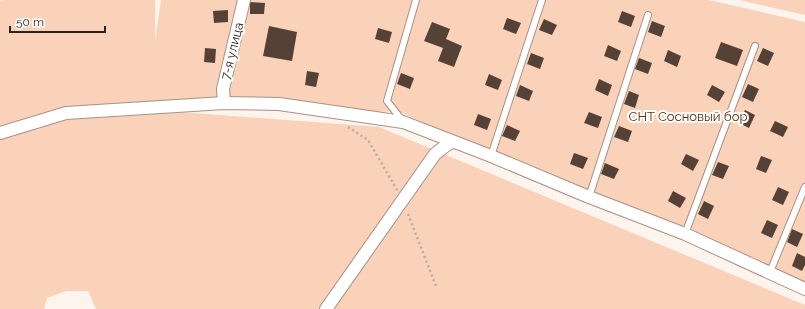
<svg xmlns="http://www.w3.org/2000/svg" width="805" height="309" font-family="Raleway,sans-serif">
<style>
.green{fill:#fad1b9}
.building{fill:#554136}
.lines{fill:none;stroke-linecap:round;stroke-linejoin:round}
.service-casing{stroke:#a79184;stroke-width:8}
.minor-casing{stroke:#a79184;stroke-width:14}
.path{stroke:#b6ada7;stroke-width:2.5;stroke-dasharray:2 3;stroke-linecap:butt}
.service{stroke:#fff;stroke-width:6}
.minor{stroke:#fff;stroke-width:12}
.labels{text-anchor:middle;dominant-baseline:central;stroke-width:4;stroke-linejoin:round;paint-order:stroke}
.street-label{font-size:13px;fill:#2c231d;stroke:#fff}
.park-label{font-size:13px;fill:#5e2d09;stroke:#fff}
</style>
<rect width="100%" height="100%" fill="#fef4ee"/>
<g class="green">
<path d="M4 0H155V41L161 0H709L805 22V295L400 112 259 108 153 110 379 127 805 305V309H96L88 291H66L47 298 44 309H0V1Z"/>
<path d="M739 0H805V15Z"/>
</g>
<g class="building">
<path d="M250 2 265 3 264 14H250Z"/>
<path d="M228 10V22L214 23 213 11Z"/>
<path d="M622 11 635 16 631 27 618 22Z"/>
<path d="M507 18 521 23 516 34 503 29Z"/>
<path d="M544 19 557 25 552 35 539 30Z"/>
<path d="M652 21 665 26 661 37 648 32Z"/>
<path d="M432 22 450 29 446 39 462 46 454 67 438 61 443 48 424 41Z"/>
<path d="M269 26 297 32 292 61 263 56Z"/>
<path d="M378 28 392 32 389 43 375 39Z"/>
<path d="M721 42 743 50 737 66 715 58Z"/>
<path d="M608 45 621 51 617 61 604 56Z"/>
<path d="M205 48 216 49 215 63 204 62Z"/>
<path d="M763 48 774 53 768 66 757 61Z"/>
<path d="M668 50 681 56 677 67 664 61Z"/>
<path d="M531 53 544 58 540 69 527 64Z"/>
<path d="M639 58 652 63 648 74 635 69Z"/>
<path d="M307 71 319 73 316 87 305 85Z"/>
<path d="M401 73 414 78 410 89 397 84Z"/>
<path d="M489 74 502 80 498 90 485 85Z"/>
<path d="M599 79 612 85 608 96 595 90Z"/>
<path d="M748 84 759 89 753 102 742 97Z"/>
<path d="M520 85 533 91 529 101 516 96Z"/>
<path d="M712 85 725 92 719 102 707 95Z"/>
<path d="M629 91 639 95 635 108 624 104Z"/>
<path d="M745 110 755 115 749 128 739 123Z"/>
<path d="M589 112 602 117 598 128 584 123Z"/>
<path d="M478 114 491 119 487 130 474 125Z"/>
<path d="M775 121 788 127 783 137 770 131Z"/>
<path d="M507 125 520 131 515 141 502 136Z"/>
<path d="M619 126 632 131 628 142 614 137Z"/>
<path d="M574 153 588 158 583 169 570 164Z"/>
<path d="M686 154 699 160 693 171 681 164Z"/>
<path d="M761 156 772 160 766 173 756 169Z"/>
<path d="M718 162 729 166 723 179 712 175Z"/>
<path d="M605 163 619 169 614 179 601 174Z"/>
<path d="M778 187 789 192 783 205 772 200Z"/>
<path d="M673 191 686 198 680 208 668 201Z"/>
<path d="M704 201 714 206 708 219 698 214Z"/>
<path d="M767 220 778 225 772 238 761 233Z"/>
<path d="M792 229 803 234 797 247 787 242Z"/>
<path d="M797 253 805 257V265L802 271 792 266Z"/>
</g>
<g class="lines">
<g class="service-casing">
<g id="service">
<path d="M402 120 387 101 416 0"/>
<path d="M491 156 542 0"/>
<path d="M589 197 648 15"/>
<path d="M685 234 755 46"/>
<path d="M770 272 805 187"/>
</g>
</g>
<g class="minor-casing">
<g id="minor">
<path d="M224 103 223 89 244 0"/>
<path d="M0 133 66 113 224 103 279 104 403 122 491 156 589 197 685 234 805 289"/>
<path d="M326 309 435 154 448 144 453 142"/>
</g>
</g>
<g class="path">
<path d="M348 127 368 140 397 190"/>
<path d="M408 214 436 286"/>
</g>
<use href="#service" class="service"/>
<use href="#minor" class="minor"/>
</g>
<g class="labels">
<g class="street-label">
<text transform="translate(232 51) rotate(-76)">7-я улица</text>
</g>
<g class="park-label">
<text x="688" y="116">СНТ Сосновый бор</text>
</g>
</g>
<path d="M10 26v6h95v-6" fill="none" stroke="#2c231d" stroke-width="2"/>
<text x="16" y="26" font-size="12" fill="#2c231d" stroke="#ffffff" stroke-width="3" paint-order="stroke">50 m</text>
</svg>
